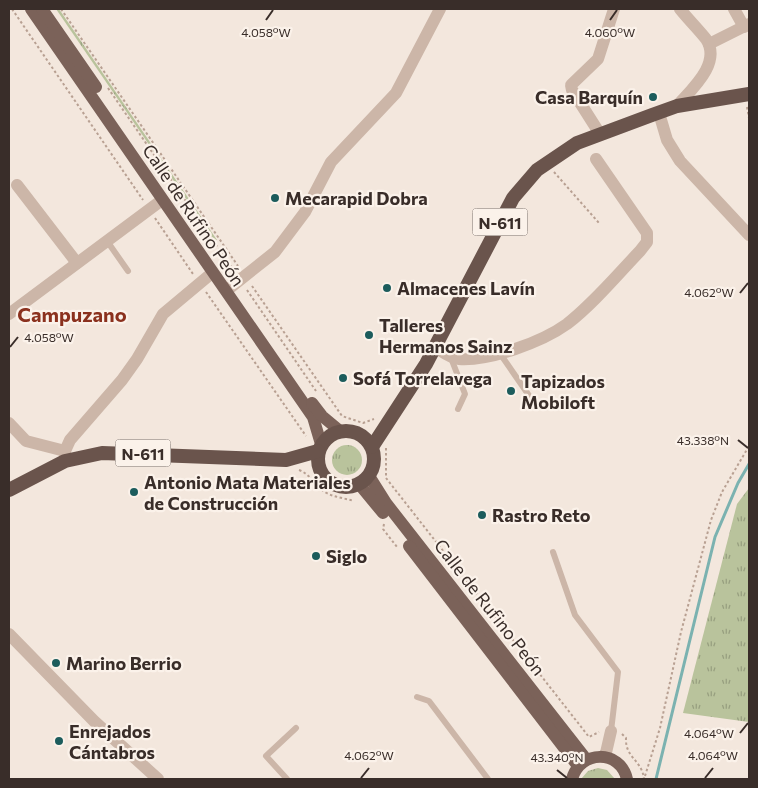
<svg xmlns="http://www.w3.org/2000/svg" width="758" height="788" font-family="Commissioner,sans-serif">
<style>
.grass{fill:url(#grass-tufts)}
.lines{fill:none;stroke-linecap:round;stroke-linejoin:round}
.stream{stroke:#7bb2b0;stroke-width:3}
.path{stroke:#b8a092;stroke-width:2;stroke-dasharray:2.5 2.5;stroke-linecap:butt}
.service{stroke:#ccb6a8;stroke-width:6}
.minor{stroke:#ccb6a8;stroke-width:12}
.primary{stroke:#7b6259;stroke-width:12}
.trunk{stroke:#6a544c;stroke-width:14}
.ticks{fill:none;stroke:#392d29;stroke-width:2}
.poi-dot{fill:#1c5c5c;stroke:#fbf2ea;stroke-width:2}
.labels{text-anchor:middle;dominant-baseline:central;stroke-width:4.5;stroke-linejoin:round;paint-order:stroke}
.shield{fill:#fbf2ea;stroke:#736863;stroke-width:1}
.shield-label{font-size:16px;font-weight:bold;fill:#392d29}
.poi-label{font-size:18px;font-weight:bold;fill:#392d29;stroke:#fbf2ea;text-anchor:start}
.street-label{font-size:18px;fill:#392d29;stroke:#fbf2ea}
.quarter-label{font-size:20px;font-weight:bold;fill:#8b311e;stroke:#fbf2ea}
.ticks-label{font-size:12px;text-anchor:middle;fill:#392d29;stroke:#fbf2ea;stroke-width:4.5;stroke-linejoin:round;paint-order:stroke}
</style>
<defs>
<pattern id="grass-tufts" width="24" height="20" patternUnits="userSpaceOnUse" patternTransform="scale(1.25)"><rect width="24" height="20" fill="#b9c39c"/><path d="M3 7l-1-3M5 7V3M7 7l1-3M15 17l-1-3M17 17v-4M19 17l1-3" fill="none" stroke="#979f7f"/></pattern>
</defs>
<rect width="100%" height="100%" fill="#f3e7dd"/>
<g class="grass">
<path d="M56 9H59L217 240 215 241Z"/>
<circle cx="347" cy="460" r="15"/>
<path d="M749 488V722L683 713 737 504Z"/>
<path d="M598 768 607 770 615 779H581L588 771Z"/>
</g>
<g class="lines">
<path class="stream" d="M656 779 715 537 738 483 749 464"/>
<g class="path">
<path d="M12 9 143 200"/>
<path d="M61 9 238 266"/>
<path d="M108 88 234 271"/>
<path d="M747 107 749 118"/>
<path d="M554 172 599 223"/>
<path d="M155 218 193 274"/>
<path d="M252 286 342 416 363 423 374 419"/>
<path d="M247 290 316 391"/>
<path d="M206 292 306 436"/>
<path d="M386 448V478L582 728 589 737 599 732"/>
<path d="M299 470C310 474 314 484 323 491 332 497 344 498 354 501"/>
<path d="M384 524 383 529 397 547"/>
<path d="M622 734 626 738C625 758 642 760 644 779"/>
<path d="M645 776 660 728 681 632 711 520 722 492 749 446"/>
</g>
<g class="service">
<path d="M107 241 128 271"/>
<path d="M501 355 530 397"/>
<path d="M451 358 465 394 458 409"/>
<path d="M553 552 575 615 618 672 611 731"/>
<path d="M417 697 429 701 488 779"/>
<path d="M287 779 266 756 296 728"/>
</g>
<g class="minor">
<path d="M734 9 744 27"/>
<path d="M709 44 749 24"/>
<path d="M677 106C692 89 722 63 706 39 698 29 688 19 680 9"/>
<path d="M659 113 667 140 680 161 749 235"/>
<path d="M600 134 572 90 571 85 598 59 614 9"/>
<path d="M17 185 77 263"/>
<path d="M231 287 275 252 305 212 331 162 396 93 440 9"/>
<path d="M9 314 162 200"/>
<path d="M435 347C443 352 450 358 459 359 490 361 542 342 567 324 594 303 617 275 640 251L647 242V233L596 159"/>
<path d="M9 423 26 441 65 451"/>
<path d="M65 461V451L70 440 122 380 137 359 163 314 212 273"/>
<path d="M9 634 94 721 158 779"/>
<path d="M605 757 611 731"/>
</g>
<g class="primary">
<path d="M31 9 313 417 321 444"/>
<path d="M42 9 96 87"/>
<path d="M312 403 322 416 340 431"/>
<path d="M369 476 386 503 586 759"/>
<path d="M359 484 383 513"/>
<path d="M409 546 578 766"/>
<path d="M572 779C580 750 620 749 627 779"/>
</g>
<g class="trunk">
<circle cx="346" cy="459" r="28"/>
<path d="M372 447 426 364 513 198 537 170 577 143 652 115 677 106 749 94"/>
<path d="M9 490 65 461 102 453 286 460 318 451"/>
</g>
</g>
<path class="ticks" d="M266 20 273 10M610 20 617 10M740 293 748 283M10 347 18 337M738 440 748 448M740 733 748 723M557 770 567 778M361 778 369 768M705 778 713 768"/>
<g class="poi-dot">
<circle cx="653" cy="97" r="5"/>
<circle cx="275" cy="198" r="5"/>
<circle cx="387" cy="288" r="5"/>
<circle cx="369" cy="335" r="5"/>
<circle cx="343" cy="378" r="5"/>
<circle cx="511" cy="391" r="5"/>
<circle cx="134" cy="492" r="5"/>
<circle cx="482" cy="515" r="5"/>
<circle cx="316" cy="556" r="5"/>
<circle cx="56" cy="663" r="5"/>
<circle cx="59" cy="741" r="5"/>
</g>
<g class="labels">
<g class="shield">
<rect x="472.5" y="208.5" width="55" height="27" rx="4"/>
<rect x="115.5" y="439.5" width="55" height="27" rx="4"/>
</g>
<g class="shield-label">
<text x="500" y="222">N-611</text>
<text x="143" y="453">N-611</text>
</g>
<g class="poi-label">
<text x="643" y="97" text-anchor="end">Casa Barquín</text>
<text x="285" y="198">Mecarapid Dobra</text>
<text x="397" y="288">Almacenes Lavín</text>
<text x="379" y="325">Talleres<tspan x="379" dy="21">Hermanos Sainz</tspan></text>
<text x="353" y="378">Sofá Torrelavega</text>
<text x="521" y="381">Tapizados<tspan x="521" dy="21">Mobiloft</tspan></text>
<text x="144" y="482">Antonio Mata Materiales<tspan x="144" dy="21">de Construcción</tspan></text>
<text x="492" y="515">Rastro Reto</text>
<text x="326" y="556">Siglo</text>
<text x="66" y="663">Marino Berrio</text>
<text x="69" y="731">Enrejados<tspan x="69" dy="21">Cántabros</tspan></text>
</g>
<g class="street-label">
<text transform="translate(194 215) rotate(56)">Calle de Rufino Peón</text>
<text transform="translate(490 607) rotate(52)">Calle de Rufino Peón</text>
</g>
<g class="quarter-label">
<text x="72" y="314">Campuzano</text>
</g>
</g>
<g class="ticks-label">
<text x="266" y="37">4.058°W</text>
<text x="610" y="37">4.060°W</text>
<text x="709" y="297">4.062°W</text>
<text x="49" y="342">4.058°W</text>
<text x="703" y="445">43.338°N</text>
<text x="709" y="738">4.064°W</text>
<text x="369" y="760">4.062°W</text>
<text x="713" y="760">4.064°W</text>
<text x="557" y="762">43.340°N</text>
</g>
<rect width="758" height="788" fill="none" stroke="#392d29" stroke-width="20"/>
</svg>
